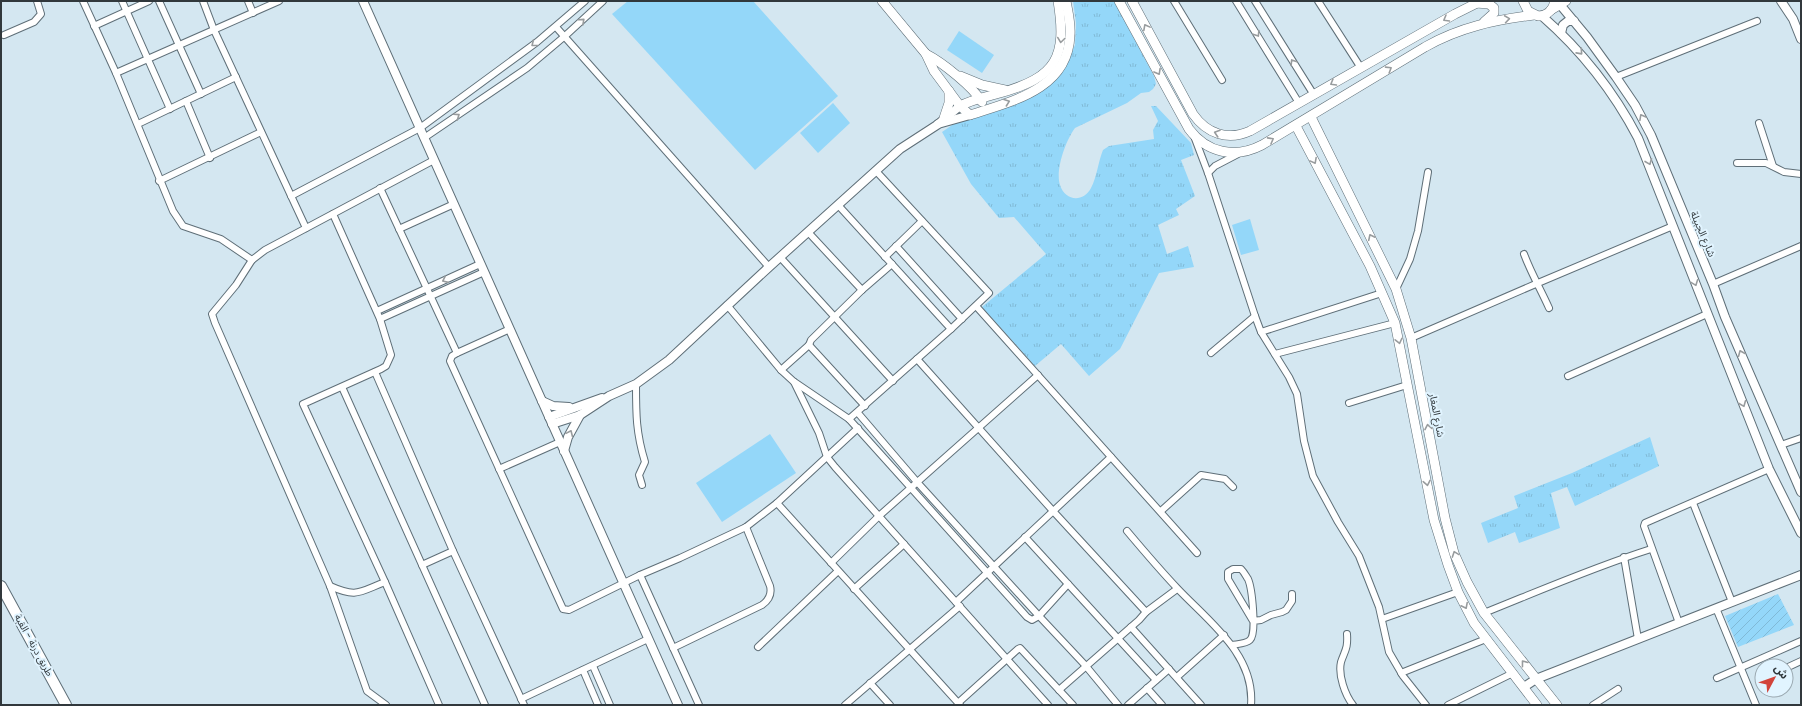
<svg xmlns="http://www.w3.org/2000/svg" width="1802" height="706" font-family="Poppins,'Noto Sans Arabic',sans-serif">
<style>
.grass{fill:url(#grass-tufts)}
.garden{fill:url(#garden-furrows)}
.pitch{fill:#94d7f9}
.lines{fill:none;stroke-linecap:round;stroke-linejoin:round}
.minor-casing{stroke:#5f6f78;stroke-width:8}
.tertiary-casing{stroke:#5f6f78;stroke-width:10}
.secondary-casing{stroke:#5f6f78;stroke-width:10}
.primary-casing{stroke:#5f6f78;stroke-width:12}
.minor{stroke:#fff;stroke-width:6}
.tertiary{stroke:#fff;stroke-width:8}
.secondary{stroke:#fff;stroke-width:9}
.primary{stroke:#fff;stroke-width:10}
.oneway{stroke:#989c9e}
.labels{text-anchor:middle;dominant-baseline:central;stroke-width:4;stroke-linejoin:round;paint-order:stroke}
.street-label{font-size:10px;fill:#31383c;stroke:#e1f4ff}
</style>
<defs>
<pattern id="grass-tufts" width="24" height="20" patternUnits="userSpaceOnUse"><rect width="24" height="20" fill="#94d7f9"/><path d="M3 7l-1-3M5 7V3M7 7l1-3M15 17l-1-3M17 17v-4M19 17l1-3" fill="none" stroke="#80b9d6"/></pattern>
<pattern id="garden-furrows" width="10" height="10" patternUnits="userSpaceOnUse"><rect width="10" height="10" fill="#94d7f9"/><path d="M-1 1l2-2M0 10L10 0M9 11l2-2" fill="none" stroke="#80b9d6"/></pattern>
</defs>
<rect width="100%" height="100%" fill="#d4e7f1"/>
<g class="grass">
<path d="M1073 1H1114L1154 76 1156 84 1153 89 1149 92 1141 93 1127 103 1075 128C1066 140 1055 170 1060 185 1065 201 1083 203 1091 188 1097 177 1098 162 1103 150L1109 146 1154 139 1153 130 1158 121 1151 106H1156L1191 143 1194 155 1181 160 1195 196 1176 209 1179 215 1158 225 1167 254 1188 246 1194 267 1159 273 1120 349 1089 376 1061 344 1035 366 982 307 1046 254 1014 217 999 218 971 184 942 132 958 121 992 109 1062 72 1075 45 1076 23Z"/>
<path d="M1650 437 1659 466 1575 506 1567 487 1551 493 1560 528 1519 543 1515 532 1488 543 1481 523 1518 508 1514 496 1572 473Z"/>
</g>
<path class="garden" d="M1778 594 1794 625 1738 647 1725 616Z"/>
<g class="pitch">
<path d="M628 1H753L838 96 755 170 612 14Z"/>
<path d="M959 31 994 55 982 73 947 50Z"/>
<path d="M833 103 850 123 818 153 800 133Z"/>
<path d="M1250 219 1259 250 1241 255 1232 225Z"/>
<path d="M770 434 796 473 722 522 696 483Z"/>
</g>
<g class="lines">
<g class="minor-casing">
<g id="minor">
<path d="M83 1 116 73 173 211 183 226 221 239 252 260"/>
<path d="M122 1 170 109"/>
<path d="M159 1 201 94"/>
<path d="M203 1 214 30 306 228"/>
<path d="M248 1 253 13"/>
<path d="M1174 1 1222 80"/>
<path d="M1236 1 1299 103"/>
<path d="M1255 1 1314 95"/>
<path d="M1318 1 1361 68"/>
<path d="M94 26 149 1"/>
<path d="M556 27 769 267"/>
<path d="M4 35 34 22 41 14 37 1"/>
<path d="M116 73 279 1"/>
<path d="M1616 77 1757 21"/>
<path d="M186 101 210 158"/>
<path d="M1759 123 1773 166"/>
<path d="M138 124 236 77"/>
<path d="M1194 136 1208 173 1255 316 1261 332 1289 377 1297 394 1304 441 1313 476 1338 522 1359 556 1379 607 1389 652 1403 676 1426 705"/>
<path d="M424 138 527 68 565 36 603 1"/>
<path d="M1737 163H1766L1784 172 1801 174"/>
<path d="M1208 173 1215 166 1238 154"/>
<path d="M159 181 261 132"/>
<path d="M380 188 457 353"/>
<path d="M291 196 420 128 537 42 585 1"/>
<path d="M838 205 951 329"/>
<path d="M333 214 380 319 391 355 386 366 381 369 303 404 385 582 439 705"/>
<path d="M399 229 454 204"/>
<path d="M808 232 862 290"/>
<path d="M896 246 962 319"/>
<path d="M1524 254C1531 273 1541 290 1549 308"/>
<path d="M780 257 893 381"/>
<path d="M885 257 922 221"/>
<path d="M1713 284 1801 246"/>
<path d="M1396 289 1410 259 1418 231 1428 172"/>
<path d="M727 305 781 370 793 381 849 419 1027 617 1032 620 1039 616 1085 665 1118 705"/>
<path d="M976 306 1197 553"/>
<path d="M377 311 480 264"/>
<path d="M380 319 484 272"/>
<path d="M510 329 457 353 452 356 450 361 563 609 569 610 640 575 680 558 746 527 777 503"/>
<path d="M1261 332 1382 293"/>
<path d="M1411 338 1538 283 1673 226"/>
<path d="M809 345 865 406"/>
<path d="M1211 353 1255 316"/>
<path d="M1275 354 1395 323"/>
<path d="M917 359 1053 511 1146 612"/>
<path d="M781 370 809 345 811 340 862 290 892 264"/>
<path d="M375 372 453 551 524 705"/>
<path d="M1568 376 1707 314"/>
<path d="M794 382 819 433 827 457 835 467 1048 705"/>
<path d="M636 384C636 414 636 433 645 462L639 475 642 485"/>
<path d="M342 387 485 705"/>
<path d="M1349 403 1407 385"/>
<path d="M858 413 917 482 1039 616 1068 584"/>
<path d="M849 419 951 329 989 293 876 171"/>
<path d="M858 428 777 503 960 705"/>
<path d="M1781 445 1801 438"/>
<path d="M499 469 560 442"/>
<path d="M1693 503 1732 602"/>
<path d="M1161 511 1201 475 1225 479 1233 487"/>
<path d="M1127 531C1143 550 1160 570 1177 588 1208 621 1255 654 1251 705"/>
<path d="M1025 537 1156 680"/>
<path d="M1624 557 1638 639"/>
<path d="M831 563 879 516 1038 375"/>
<path d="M422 565 453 551"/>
<path d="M640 575 699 705"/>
<path d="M330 586C357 598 359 592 385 582"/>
<path d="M854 589 904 544"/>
<path d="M956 602 1111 457"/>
<path d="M1716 608 1756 705"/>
<path d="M1484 613C1539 591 1594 567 1651 549"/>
<path d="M1382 619 1458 592"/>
<path d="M1679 623 1644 526 1645 523 1769 469"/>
<path d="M1131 627 1201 705"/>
<path d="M1347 634C1348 649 1345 650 1341 662 1338 675 1345 695 1353 705"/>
<path d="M1232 645C1237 644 1246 644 1250 640 1257 634 1252 588 1248 579 1246 576 1244 572 1241 569H1233L1228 572V579L1253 621 1261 620 1271 615 1282 612 1286 610 1292 601V594"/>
<path d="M758 647 838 571"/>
<path d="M673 648 762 605C769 600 772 594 770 586L746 527"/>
<path d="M593 666 610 705"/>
<path d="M1786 668 1801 661"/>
<path d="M583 670 598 705"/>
<path d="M1401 673 1486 639"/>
<path d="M1177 677 1224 635"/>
<path d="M1717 678 1801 641"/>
<path d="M870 683 890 705"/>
<path d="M1147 688 1162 705"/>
<path d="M1059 690 1139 620 1146 612 1177 589"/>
<path d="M521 699 648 639"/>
<path d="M958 703 1018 649 1020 648 1073 705"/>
<path d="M386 705 367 691 330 586 215 323 212 314 236 285 252 260 265 250 434 160"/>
<path d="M845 705 960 606"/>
<path d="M1128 705 1169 669"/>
<path d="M1448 705 1513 673"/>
<path d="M1593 705 1618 689"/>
</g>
</g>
<g class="tertiary-casing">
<g id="tertiary">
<path d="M363 1 678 705"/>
<path d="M1557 1 1587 37 1616 77 1635 105 1651 135 1713 284 1725 317 1801 492"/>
<path d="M1781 1 1793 19 1801 39"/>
<path d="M1542 16C1582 51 1613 90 1638 138L1769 469 1801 533"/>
<path d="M1561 33 1563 25 1568 21H1574"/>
<path d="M938 124 970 115"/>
<path d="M542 401 553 406 569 407"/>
<path d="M549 417 602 398"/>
<path d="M552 424 580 415 609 396 636 384 669 360 769 267 900 149 937 125 960 106"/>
<path d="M564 451 568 437 580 415"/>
<path d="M1524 687 1536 679 1801 575"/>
</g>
</g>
<g class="secondary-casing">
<g id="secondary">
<path d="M882 1 926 54 934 71 960 106 970 115C1013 101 1068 89 1070 35 1071 24 1068 12 1066 1"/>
<path d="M1119 1 1189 129C1207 153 1235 159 1262 145L1425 47C1460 27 1495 20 1534 15"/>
<path d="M1132 1 1193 114C1207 134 1228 141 1250 131L1455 14 1481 1"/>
<path d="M1523 1 1528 11 1538 16C1547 16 1553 10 1555 1"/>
<path d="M1476 3 1489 4 1494 8V13L1484 22"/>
<path d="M1551 10 1566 1"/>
<path d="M926 54C942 62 973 87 982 102"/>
<path d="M960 76 982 85 1005 90"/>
<path d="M960 106C973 99 986 97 1000 93 1057 77 1067 57 1058 1"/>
<path d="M1311 117 1396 289 1411 338 1445 518 1454 553 1467 582 1484 613 1557 705"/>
<path d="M944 118 949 103V91"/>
<path d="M1296 126 1370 266 1395 323 1434 520 1448 565 1458 592 1474 623 1537 705"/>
</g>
</g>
<g class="primary-casing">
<path id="primary" d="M1 586 66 705"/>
</g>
<use href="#minor" class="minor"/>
<use href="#tertiary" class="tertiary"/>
<use href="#secondary" class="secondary"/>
<use href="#primary" class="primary"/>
</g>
<defs><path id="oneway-chevron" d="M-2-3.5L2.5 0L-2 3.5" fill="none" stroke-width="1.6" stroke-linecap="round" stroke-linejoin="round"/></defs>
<g class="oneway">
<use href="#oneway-chevron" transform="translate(1446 19) rotate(150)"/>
<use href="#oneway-chevron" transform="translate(1507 19) rotate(-8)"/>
<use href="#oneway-chevron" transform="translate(582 21) rotate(-42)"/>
<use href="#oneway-chevron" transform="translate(1146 27) rotate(-118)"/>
<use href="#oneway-chevron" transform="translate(1257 34) rotate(58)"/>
<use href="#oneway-chevron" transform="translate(1061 40) rotate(98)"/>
<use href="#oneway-chevron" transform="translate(534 44) rotate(142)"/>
<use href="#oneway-chevron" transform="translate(1580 52) rotate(48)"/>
<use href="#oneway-chevron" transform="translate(1293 62) rotate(-122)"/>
<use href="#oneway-chevron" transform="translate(1389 69) rotate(-32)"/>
<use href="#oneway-chevron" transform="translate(1158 72) rotate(61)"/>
<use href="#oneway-chevron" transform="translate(1333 83) rotate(150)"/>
<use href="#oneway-chevron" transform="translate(1007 102) rotate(-20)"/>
<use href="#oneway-chevron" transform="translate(457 116) rotate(-34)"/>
<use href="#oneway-chevron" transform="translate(1642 117) rotate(-119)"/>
<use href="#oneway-chevron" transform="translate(1217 133) rotate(-162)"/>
<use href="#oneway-chevron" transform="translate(1271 140) rotate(-29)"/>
<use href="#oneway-chevron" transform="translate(1314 161) rotate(62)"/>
<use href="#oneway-chevron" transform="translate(1649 162) rotate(68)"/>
<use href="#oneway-chevron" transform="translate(1371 237) rotate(-116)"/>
<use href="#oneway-chevron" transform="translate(445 280) rotate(156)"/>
<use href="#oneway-chevron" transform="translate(1695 283) rotate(69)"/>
<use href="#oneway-chevron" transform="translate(1399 341) rotate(77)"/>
<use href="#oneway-chevron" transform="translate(1741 353) rotate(-113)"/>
<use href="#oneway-chevron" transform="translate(1743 404) rotate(68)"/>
<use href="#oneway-chevron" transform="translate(1428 427) rotate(-101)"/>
<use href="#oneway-chevron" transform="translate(570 433) rotate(-66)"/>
<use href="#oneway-chevron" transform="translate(1427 483) rotate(79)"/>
<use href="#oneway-chevron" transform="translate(1455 554) rotate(-110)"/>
<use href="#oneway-chevron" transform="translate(1465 606) rotate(63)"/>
<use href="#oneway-chevron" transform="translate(1524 663) rotate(-128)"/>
</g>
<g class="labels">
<g class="street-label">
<text transform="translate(1703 234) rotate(67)">شارع الجبيلة</text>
<text transform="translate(1437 415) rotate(79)">شارع المغار</text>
<text transform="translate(34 645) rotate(61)">طريق درنة - القبة</text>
</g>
</g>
<rect width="1802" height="706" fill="none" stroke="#31383c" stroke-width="4"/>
<g transform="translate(1774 678) rotate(49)"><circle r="19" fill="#e1f4ff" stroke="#9ba9b1"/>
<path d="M0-3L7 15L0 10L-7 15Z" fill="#d2443b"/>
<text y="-6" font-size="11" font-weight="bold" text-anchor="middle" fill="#31383c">ش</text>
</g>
</svg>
